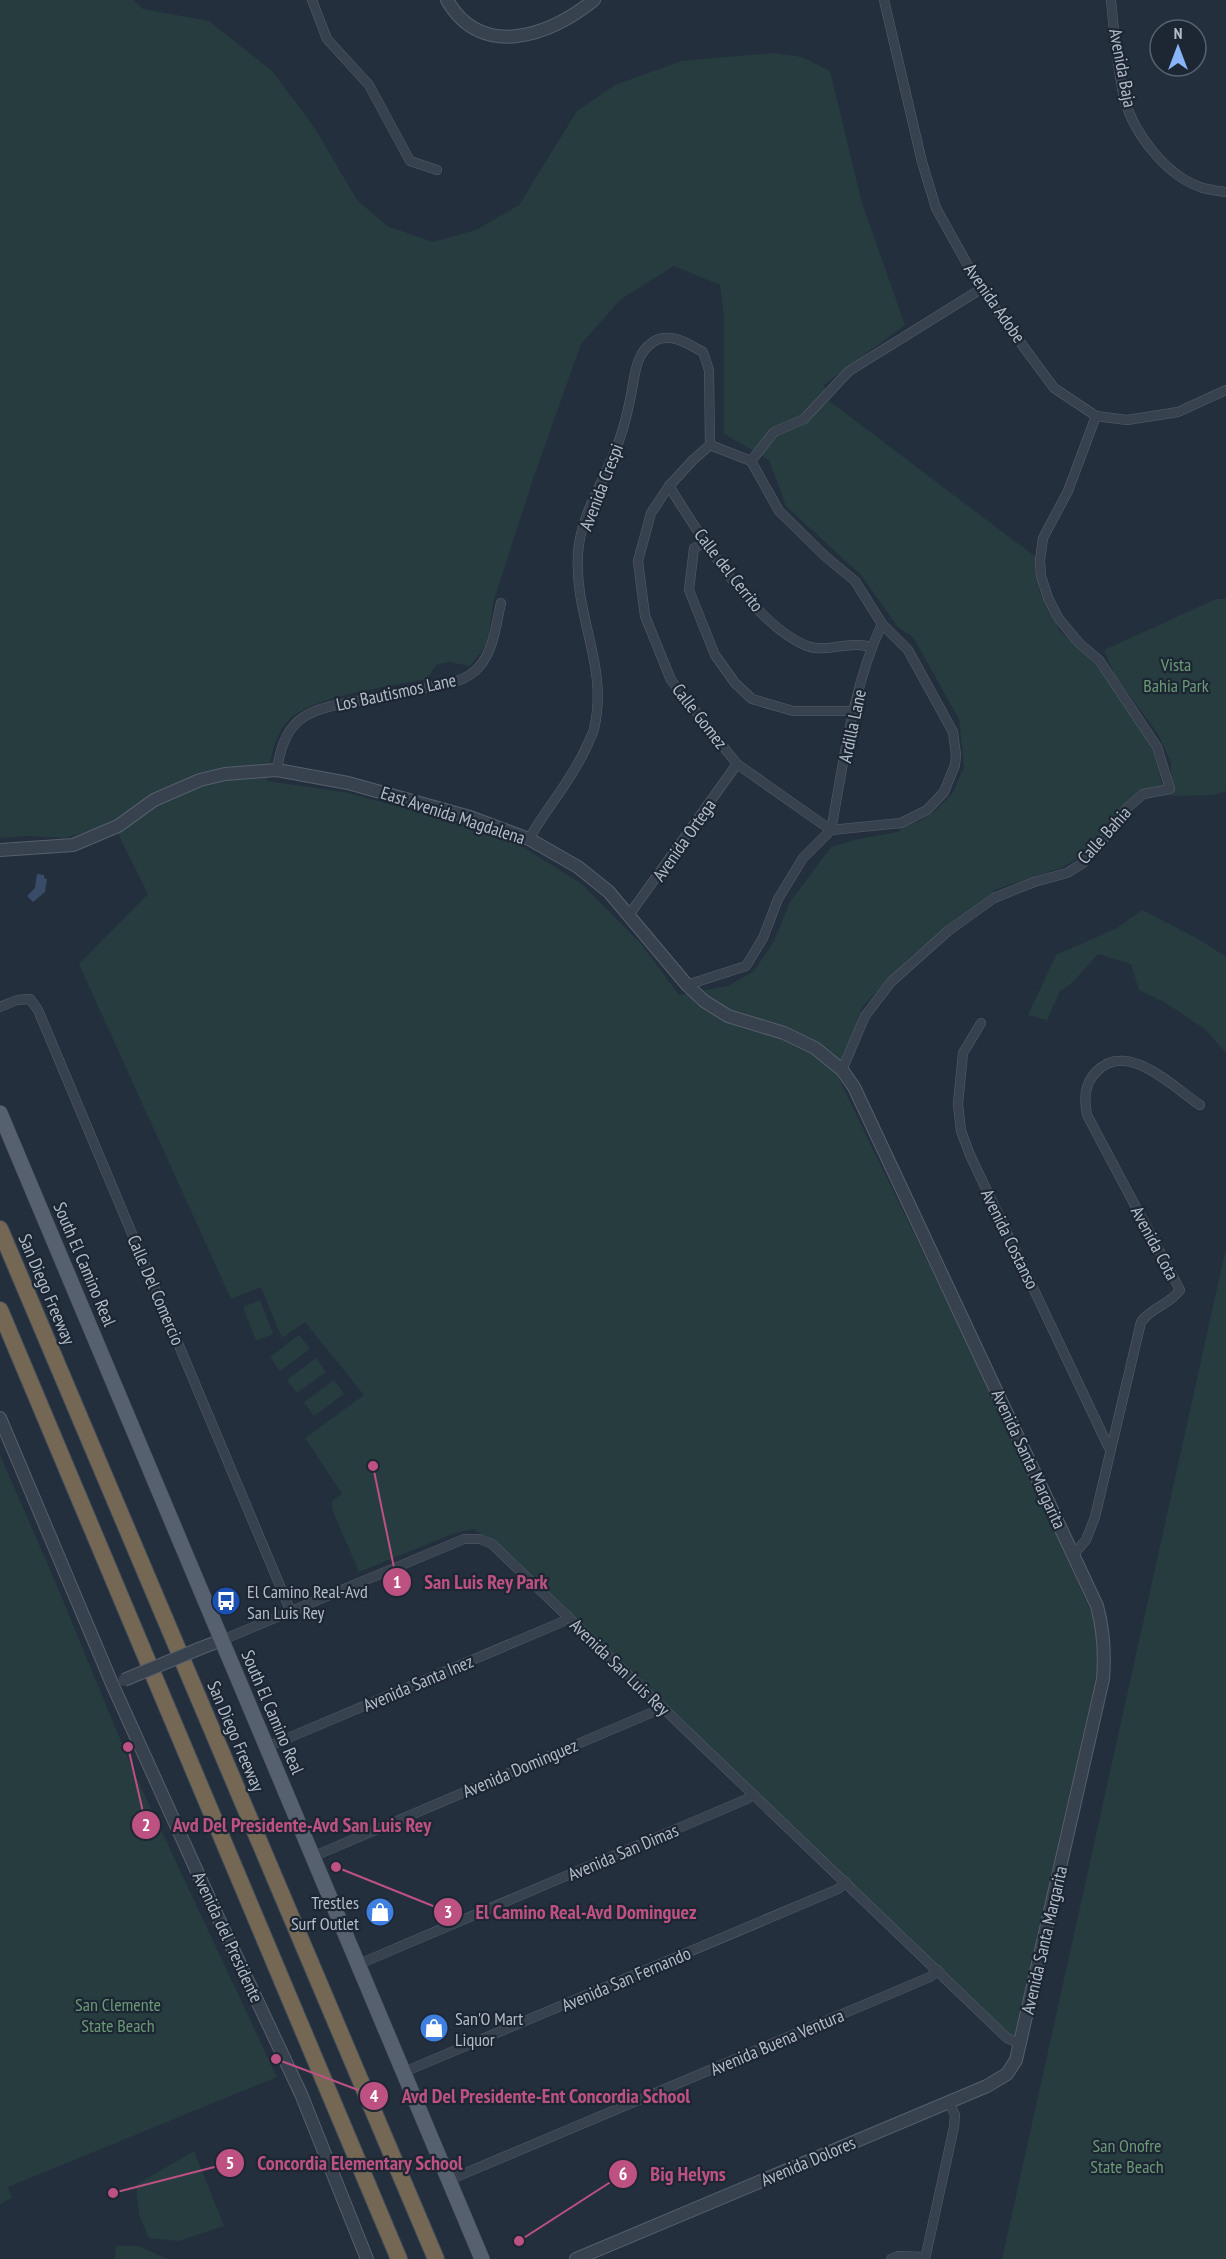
<svg xmlns="http://www.w3.org/2000/svg" width="1226" height="2259" font-family="'PT Sans Narrow',sans-serif">
<style>
.green{fill:#263c3f;fill-rule:evenodd}
.water{fill:#394c67}
.lines{fill:none;stroke-linecap:round;stroke-linejoin:round}
.minor-casing{stroke:#565f6c;stroke-width:10}
.tertiary-casing{stroke:#565f6c;stroke-width:14}
.primary-casing{stroke:#414a57;stroke-width:16}
.motorway-casing{stroke:#434c59;stroke-width:18}
.minor{stroke:#38414e;stroke-width:9}
.tertiary{stroke:#38414e;stroke-width:12}
.primary{stroke:#56606e;stroke-width:15}
.motorway{stroke:#746855;stroke-width:16}
.tertiary-bridge-casing{stroke:#565f6c;stroke-width:14;stroke-linecap:butt}
.tertiary-bridge{stroke:#38414e;stroke-width:12}
.labels{text-anchor:middle;dominant-baseline:central;stroke-width:4.5;stroke-linejoin:round;paint-order:stroke}
.street-label{font-size:18px;fill:#b4bcc9;stroke:#1d2633}
.park-label{font-size:18px;fill:#6b9a76;stroke:#1d2633}
.poi-label{font-size:18px;fill:#b4bcc9;stroke:#1d2633;text-anchor:start}
.leader{fill:none;stroke:#bd5182;stroke-width:2}
.callout-dot{fill:#bd5182;stroke:#1d2633;stroke-width:2}
.mark-label{font-size:18px;text-anchor:middle;font-weight:bold;fill:#fff}
.callout-label{font-size:20px;text-anchor:middle;font-weight:bold;fill:#bd5182;stroke:#1d2633;stroke-width:4.5;stroke-linejoin:round;paint-order:stroke}
</style>
<rect width="100%" height="100%" fill="#242f3e"/>
<g class="green">
<path d="M0 0H133L143 9 209 21 272 71 314 127 357 200 387 226 433 242 476 230 519 205 577 111 615 85 681 61 773 53 802 57 830 71 862 203 905 325 824 385 828 400 1037 558 1039 591 1060 631 1093 661 1141 729 1154 754 1162 785 1138 791 1085 854 1061 868 997 889 910 957 862 1007 838 1077 1011 1434 1095 1621 1098 1645V1668L1014 2038 495 1541 473 1529 455 1533 359 1572 332 1509V1501L342 1494 305 1438 364 1395 305 1322 282 1338 261 1287 231 1299 79 964 148 894 113 824 65 838 26 836 0 838ZM674 266 720 285 724 318V434L769 460 786 506 861 575 897 626 913 637 959 719 964 767 952 794 934 812 920 821 902 826 898 832 858 839 831 847 790 902 774 941 754 971 728 986 679 995 642 945 582 884 518 844 434 816 344 792 267 781C271 760 273 735 289 720 312 696 392 686 427 679L437 664 449 662 470 666 488 643 493 603 533 479 581 344 621 299Z"/>
<path d="M1216 599H1226V791L1213 795 1171 796V762L1158 734 1114 674 1104 650Z"/>
<path d="M1142 910 1200 940 1226 957V1053L1206 1030 1166 1003 1139 990 1131 964 1098 954 1072 983 1060 991 1047 1020 1028 1015 1056 955 1117 928Z"/>
<path d="M1226 1248V2259H1002Z"/>
<path d="M260 1300 273 1334 256 1341 243 1307Z"/>
<path d="M299 1335 310 1349 280 1371 270 1357Z"/>
<path d="M316 1358 326 1372 297 1393 287 1380Z"/>
<path d="M334 1380 344 1394 314 1416 304 1402Z"/>
<path d="M0 1455 55 1581 132 1768 277 2077 8 2187 12 2198 0 2204Z"/>
<path d="M194 2151 224 2226 179 2241 149 2238 139 2215 136 2185Z"/>
<path d="M116 2246H139L167 2259H115Z"/>
</g>
<path class="water" d="M37 874 44 875V878L47 879 45 892 33 902 27 896 35 888Z"/>
<g class="lines">
<g class="minor-casing">
<g id="minor">
<path d="M312 0 327 39 369 85 410 161 437 170"/>
<path d="M884 0 922 162 936 208 981 289 1054 388 1096 416 1127 420 1178 412 1226 390"/>
<path d="M1111 0C1114 32 1117 66 1124 97 1133 133 1167 177 1203 188 1210 190 1219 191 1226 192"/>
<path d="M751 461 710 445 693 460 669 486 651 513 638 561 645 616 671 680 737 764 831 830"/>
<path d="M751 461 774 432 804 419 849 371 981 289"/>
<path d="M669 486C700 535 753 624 807 646 823 652 841 644 858 645 862 645 867 646 871 647"/>
<path d="M706 543 694 548 689 590 715 655 735 683 752 699 793 711H854"/>
<path d="M277 770C285 713 312 709 362 700 385 695 407 691 430 687 447 684 467 681 479 667 494 650 496 624 501 603"/>
<path d="M831 830C844 762 852 688 882 624"/>
<path d="M529 839C547 807 569 784 585 750 588 743 592 736 594 729 609 666 574 617 578 554 580 518 600 488 613 456 622 436 627 416 631 395 635 375 635 354 653 342 670 331 688 344 703 352L709 370 710 445"/>
<path d="M629 915 737 764"/>
<path d="M687 985 746 966 763 938 778 899 803 858 831 830 901 823 927 810 944 792 955 765 956 755 953 732 908 650 882 624 855 581 826 557 779 511 751 461"/>
<path d="M0 1007 17 1000 30 999 38 1010 291 1612"/>
<path d="M981 1023 963 1053 958 1104 961 1131 970 1155 1109 1448"/>
<path d="M842 1070 865 1016 891 982 948 931 994 898 1034 882 1067 873 1083 863 1102 841 1127 808 1143 794 1170 789 1157 747 1099 660 1079 643 1059 619 1048 598 1041 576 1040 560 1043 538 1068 491 1096 416"/>
<path d="M1074 1554 1086 1540 1095 1517 1141 1322C1153 1306 1168 1306 1180 1290L1087 1115C1084 1098 1084 1085 1096 1072 1127 1039 1173 1087 1200 1105"/>
<path d="M222 1640 464 1539H480L492 1544 1007 2038 1020 2044"/>
<path d="M267 1747 562 1622 568 1616"/>
<path d="M312 1857 653 1712 660 1706"/>
<path d="M359 1964 747 1799 752 1793"/>
<path d="M404 2072 838 1889 846 1882"/>
<path d="M449 2180 930 1977 938 1970"/>
<path d="M891 2259 898 2256 925 2257"/>
<path d="M925 2259 954 2127 955 2115 949 2102"/>
</g>
</g>
<g class="tertiary-casing">
<g id="tertiary">
<path d="M447 0C482 61 550 35 594 0"/>
<path d="M0 850 73 845 118 826 154 800 200 780 225 774 277 770 348 783 470 817 529 839 578 867 609 892 687 985 704 1001 728 1016 784 1033 815 1048 842 1070 854 1087 1097 1606C1104 1631 1105 1653 1103 1679L1016 2060 1007 2074 987 2086 576 2259"/>
<path d="M0 1418 113 1686 214 1909 301 2094 367 2259"/>
<path d="M201 1648 222 1640"/>
</g>
</g>
<g class="primary-casing">
<path id="primary" d="M0 1113 482 2259"/>
</g>
<g class="motorway-casing">
<g id="motorway">
<path d="M0 1229 436 2259"/>
<path d="M0 1310 399 2259"/>
</g>
</g>
<use href="#minor" class="minor"/>
<use href="#tertiary" class="tertiary"/>
<use href="#primary" class="primary"/>
<use href="#motorway" class="motorway"/>
<g class="tertiary-bridge-casing">
<path id="tertiary-bridge" d="M124 1680 201 1648"/>
</g>
<use href="#tertiary-bridge" class="tertiary-bridge"/>
</g>
<defs>
<g id="bus-disc" transform="scale(1.5)"><circle r="9.5" fill="#1a4fb4" stroke="#1d2633"/><path d="M-5-6H5V4H4V6H2V4H-2V6H-4V4H-5ZM-3.5-4V0h7V-4ZM-3.5 1.2v1.5H-2V1.2ZM2 1.2v1.5H3.5V1.2Z" fill="#fff"/></g>
<g id="shop-disc" transform="scale(1.5)"><circle r="9.5" fill="#3f7fe0" stroke="#1d2633"/><path d="M-5-2.5h2.3a2.7 3.5 0 0 1 5.4 0H5L5.5 6h-11ZM-1.5-2.5h3a1.5 2.3 0 0 0-3 0Z" fill="#fff"/></g>
</defs>
<g fill-rule="evenodd">
<use href="#bus-disc" x="226" y="1601"/>
<use href="#shop-disc" x="380" y="1912"/>
<use href="#shop-disc" x="434" y="2028"/>
</g>
<g class="labels">
<g class="street-label">
<text transform="translate(1123 68) rotate(79)">Avenida Baja</text>
<text transform="translate(995 303) rotate(55)">Avenida Adobe</text>
<text transform="translate(601 487) rotate(-69)">Avenida Crespi</text>
<text transform="translate(729 570) rotate(52)">Calle del Cerrito</text>
<text transform="translate(396 692) rotate(-12)">Los Bautismos Lane</text>
<text transform="translate(700 716) rotate(52)">Calle Gomez</text>
<text transform="translate(852 726) rotate(-78)">Ardilla Lane</text>
<text transform="translate(453 815) rotate(18)">East Avenida Magdalena</text>
<text transform="translate(1104 835) rotate(-48)">Calle Bahia</text>
<text transform="translate(684 840) rotate(-55)">Avenida Ortega</text>
<text transform="translate(1010 1239) rotate(64)">Avenida Costanso</text>
<text transform="translate(1155 1243) rotate(62)">Avenida Cota</text>
<text transform="translate(85 1264) rotate(67)">South El Camino Real</text>
<text transform="translate(47 1289) rotate(67)">San Diego Freeway</text>
<text transform="translate(156 1290) rotate(67)">Calle Del Comercio</text>
<text transform="translate(1029 1459) rotate(65)">Avenida Santa Margarita</text>
<text transform="translate(620 1667) rotate(44)">Avenida San Luis Rey</text>
<text transform="translate(418 1683) rotate(-23)">Avenida Santa Inez</text>
<text transform="translate(273 1712) rotate(67)">South El Camino Real</text>
<text transform="translate(236 1736) rotate(67)">San Diego Freeway</text>
<text transform="translate(520 1768) rotate(-23)">Avenida Dominguez</text>
<text transform="translate(623 1852) rotate(-23)">Avenida San Dimas</text>
<text transform="translate(228 1937) rotate(65)">Avenida del Presidente</text>
<text transform="translate(1044 1940) rotate(-77)">Avenida Santa Margarita</text>
<text transform="translate(626 1979) rotate(-23)">Avenida San Fernando</text>
<text transform="translate(777 2042) rotate(-23)">Avenida Buena Ventura</text>
<text transform="translate(808 2161) rotate(-23)">Avenida Dolores</text>
</g>
<g class="park-label">
<text x="1176" y="664">Vista<tspan x="1176" dy="21">Bahia Park</tspan></text>
<text x="118" y="2004">San Clemente<tspan x="118" dy="21">State Beach</tspan></text>
<text x="1127" y="2145">San Onofre<tspan x="1127" dy="21">State Beach</tspan></text>
</g>
<g class="poi-label">
<text x="247" y="1591">El Camino Real-Avd<tspan x="247" dy="21">San Luis Rey</tspan></text>
<text x="359" y="1902" text-anchor="end">Trestles<tspan x="359" dy="21">Surf Outlet</tspan></text>
<text x="455" y="2018">San'O Mart<tspan x="455" dy="21">Liquor</tspan></text>
</g>
</g>
<path class="leader" d="M373 1466L397 1582M128 1747L146 1825M336 1867L448 1912M276 2059L374 2096M113 2193L230 2163M519 2241L623 2174"/>
<g class="callout-dot">
<circle cx="373" cy="1466" r="6"/>
<circle cx="128" cy="1747" r="6"/>
<circle cx="336" cy="1867" r="6"/>
<circle cx="276" cy="2059" r="6"/>
<circle cx="113" cy="2193" r="6"/>
<circle cx="519" cy="2241" r="6"/>
<circle cx="397" cy="1582" r="15"/>
<circle cx="146" cy="1825" r="15"/>
<circle cx="448" cy="1912" r="15"/>
<circle cx="374" cy="2096" r="15"/>
<circle cx="230" cy="2163" r="15"/>
<circle cx="623" cy="2174" r="15"/>
</g>
<g class="mark-label">
<text x="397" y="1588">1</text>
<text x="146" y="1831">2</text>
<text x="448" y="1918">3</text>
<text x="374" y="2102">4</text>
<text x="230" y="2169">5</text>
<text x="623" y="2180">6</text>
</g>
<g class="callout-label">
<text x="486" y="1589">San Luis Rey Park</text>
<text x="302" y="1832">Avd Del Presidente-Avd San Luis Rey</text>
<text x="586" y="1919">El Camino Real-Avd Dominguez</text>
<text x="546" y="2103">Avd Del Presidente-Ent Concordia School</text>
<text x="360" y="2170">Concordia Elementary School</text>
<text x="688" y="2181">Big Helyns</text>
</g>
<g transform="translate(1178 48)"><circle r="28" fill="#1d2633" stroke="#59626f" stroke-width="1.5"/>
<path d="M0-4.5L10 22L0 15L-10 22Z" fill="#8ab4f8"/>
<text y="-9" font-size="16" font-weight="bold" text-anchor="middle" fill="#b4bcc9">N</text>
</g>
</svg>
